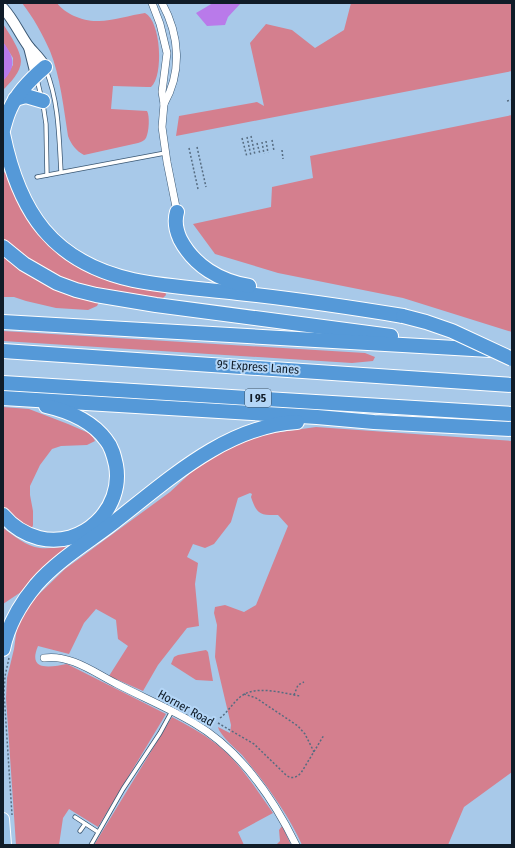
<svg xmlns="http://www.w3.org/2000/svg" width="515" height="848" font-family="'Fira Sans Condensed',sans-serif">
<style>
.green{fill:#d47f8e}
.water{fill:#b97aea}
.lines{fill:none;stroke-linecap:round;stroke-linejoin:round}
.lane-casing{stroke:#3b5874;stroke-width:5}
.street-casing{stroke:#3b5874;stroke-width:8}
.secondary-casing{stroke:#3b5874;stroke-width:12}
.primary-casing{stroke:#fff;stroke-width:14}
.highway-casing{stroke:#fff;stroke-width:16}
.path{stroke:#566c81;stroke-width:1.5;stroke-dasharray:2 2;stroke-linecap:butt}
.lane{stroke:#fff;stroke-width:3.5}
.street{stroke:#fff;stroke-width:7}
.secondary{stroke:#fff;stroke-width:10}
.primary{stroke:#99c2e8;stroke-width:12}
.highway{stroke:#5599d8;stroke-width:14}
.highway-bridge-casing{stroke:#fff;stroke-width:16;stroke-linecap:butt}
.highway-bridge{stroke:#5599d8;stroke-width:14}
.labels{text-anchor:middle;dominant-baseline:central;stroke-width:4;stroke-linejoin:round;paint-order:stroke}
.shield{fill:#b4d6f7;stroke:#415466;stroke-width:1}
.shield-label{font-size:11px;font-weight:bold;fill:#101c28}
.street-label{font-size:12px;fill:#101c28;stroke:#b4d6f7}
</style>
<rect width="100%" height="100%" fill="#a8c9e9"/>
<g class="green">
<path d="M22 3H57C65 14 84 22 99 21 112 21 131 15 145 13 161 21 164 76 151 87H147L113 86 111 109 147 111C150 116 149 132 146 138 144 141 141 142 138 143L84 155C76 151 71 144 68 136 64 110 60 75 50 51 43 35 33 17 22 3Z"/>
<path d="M351 3H512V71L176 136 179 116 257 102 264 106 250 43 266 24 292 30 315 48 344 30Z"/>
<path d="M3 24C9 33 21 51 21 61 21 72 10 83 3 90V81L13 65V58L3 42Z"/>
<path d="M512 115V332L403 298 278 273 215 254 193 224 271 207 272 187 313 178 310 156Z"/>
<path d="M3 172 6 173 60 250 165 290 166 295 162 299C137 295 110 293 85 286 57 278 23 259 3 238Z"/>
<path d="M3 252 99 302 97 306 88 310 56 308 26 301 14 297H3Z"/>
<path d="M3 331 365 353 375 357 373 361 352 363 3 341Z"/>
<path d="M3 407 29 409 68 424 91 434 95 441 87 445 61 446 52 449 40 465 30 486V495L33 511V525L32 528C19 525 11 516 3 506Z"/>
<path d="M316 427 512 441V772L464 807 448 845H302C287 812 265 783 242 755 234 747 225 740 219 730L218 727 230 733 231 725 215 657 217 625 214 613 215 607 225 605 244 612 256 605 288 526 278 515C260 515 257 515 251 497L252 494 250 493 238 498 231 522 214 544 205 548 193 544 187 557 198 563 195 584 199 626 187 628 158 665 143 691 109 676 128 646 118 639 116 620 96 609 84 623 69 654 38 646C27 672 51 667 67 664L166 714 98 827 69 809 63 818 59 845H16L6 698 7 678 14 649 17 627 23 613 36 597 65 569 170 492 199 465 252 436Z"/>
<path d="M3 528C14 536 26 546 40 548 48 549 58 547 66 547L24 590 3 604Z"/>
<path d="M206 650 208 652 213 681 196 680 171 664 174 657 178 655Z"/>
<path d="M172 717C187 725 202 733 215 743 239 761 256 789 273 813L238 832 244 845H94Z"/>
<path d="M282 826 291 845H276L280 841 279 830Z"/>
</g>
<g class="water">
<path d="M213 3H241L228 17 225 25 207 26 196 13Z"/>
<path d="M3 42C14 57 17 66 3 81Z"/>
</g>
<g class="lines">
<g class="lane-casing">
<g id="lane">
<path d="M46 70C59 102 59 138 61 172"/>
<path d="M37 79 41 96"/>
<path d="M43 104 46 124 47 175"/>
<path d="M37 177 165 153"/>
<path d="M75 817 98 832"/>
<path d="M80 831 85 824"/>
<path d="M91 845 123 789 160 733 172 711"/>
</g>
</g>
<g class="street-casing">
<g id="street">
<path d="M152 3 160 24 167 53 162 92 164 104 162 127 167 162 177 212"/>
<path d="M162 3C180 36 182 72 164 104"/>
<path d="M44 658C70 654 95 673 117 684 142 697 169 708 194 723 240 750 273 798 296 845"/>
</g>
</g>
<g class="secondary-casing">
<g id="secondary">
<path d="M3 8C14 20 20 35 29 47 35 54 41 59 45 67"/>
<path d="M29 47 36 75"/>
</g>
</g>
<g class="primary-casing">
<path id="primary" d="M3 819 5 845"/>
</g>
<g class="highway-casing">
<g id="highway">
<path d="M15 99 26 96 43 101"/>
<path d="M3 130C5 123 7 115 10 109 17 93 32 78 45 67"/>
<path d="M3 134C19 212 52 262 133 280 167 287 203 289 238 293 293 299 348 307 403 316"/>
<path d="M177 212C174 222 176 230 180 239 194 266 220 281 249 286"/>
<path d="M3 247 24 264 57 283 76 290 96 295 156 305 391 336"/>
<path d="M3 322 490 350"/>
<path d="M3 351 512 385"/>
<path d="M3 383 512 414"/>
<path d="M3 398 317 417 374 422 512 429"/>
<path d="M3 515C13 527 24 534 39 538 82 549 124 509 116 465 114 456 112 447 106 440 92 421 68 411 46 406"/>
<path d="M3 649C8 625 21 603 36 585 57 561 85 544 109 526 165 483 224 426 297 422"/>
</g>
</g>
<g class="path">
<path d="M125 3V4"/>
<path d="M507 101 512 100"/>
<path d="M251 136 255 155"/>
<path d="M247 137 251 156"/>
<path d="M242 138 247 157"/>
<path d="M272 140 274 151"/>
<path d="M266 141 268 153"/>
<path d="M262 142 264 154"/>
<path d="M257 143 260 154"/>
<path d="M197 147 206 187"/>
<path d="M189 148 198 189"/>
<path d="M282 150 283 159"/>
<path d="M9 658 5 676 4 693 12 815"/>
<path d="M244 694 256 698 298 726 305 734 314 752"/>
<path d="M294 695 298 685 304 682"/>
<path d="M220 718C228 712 232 704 239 698 254 684 282 693 300 696"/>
<path d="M218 723 254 744 286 775C291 779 296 778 301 773L324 735"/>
</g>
<use href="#lane" class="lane"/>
<use href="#street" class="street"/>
<use href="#secondary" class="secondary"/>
<use href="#primary" class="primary"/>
<use href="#highway" class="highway"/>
<g class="highway-bridge-casing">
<path id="highway-bridge" d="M403 316 426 322 452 331 512 359"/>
</g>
<use href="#highway-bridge" class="highway-bridge"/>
</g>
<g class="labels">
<rect class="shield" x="245" y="389" width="26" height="18" rx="3"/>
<g class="shield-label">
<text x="258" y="398">I 95</text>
</g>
<g class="street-label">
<text transform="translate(258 367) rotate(4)">95 Express Lanes</text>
<text transform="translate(186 708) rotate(29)">Horner Road</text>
</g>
</g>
<rect width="515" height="848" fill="none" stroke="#101c28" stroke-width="8"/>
</svg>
